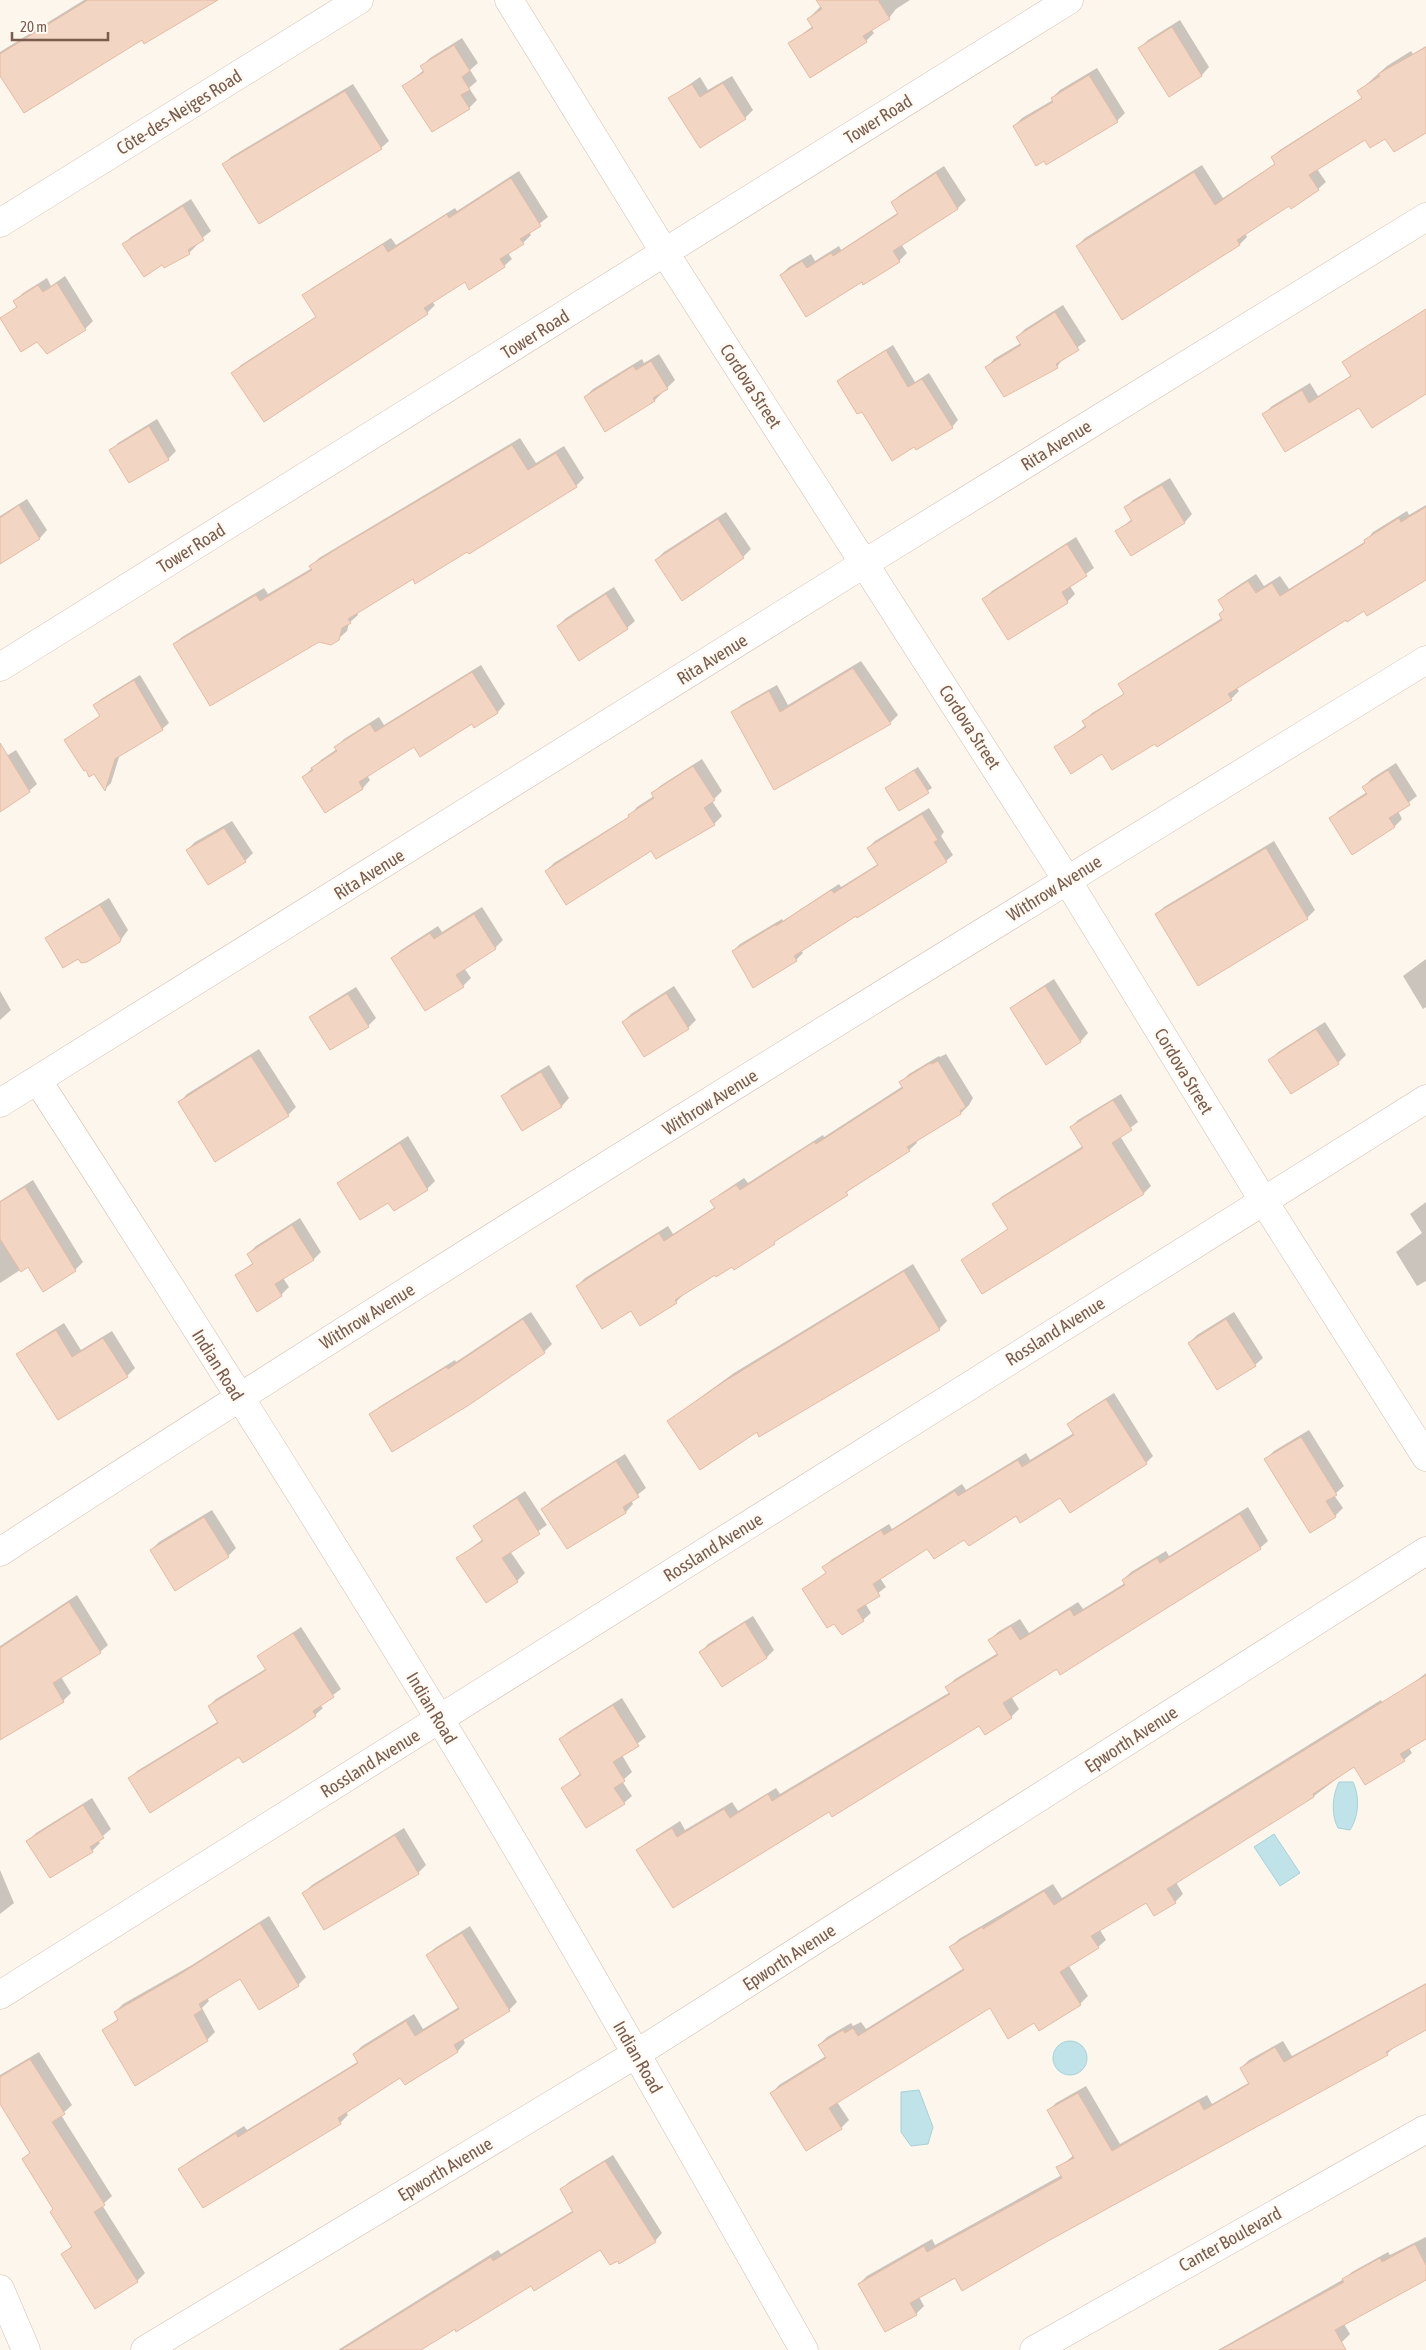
<svg xmlns="http://www.w3.org/2000/svg" width="1426" height="2350" font-family="'Asap Condensed',sans-serif">
<style>
.water{fill:#bfe3e8;stroke:#a5d3da}
.shadow{fill:#0003}
.building{fill:#f3d5c3;stroke:#e6bba3}
.lines{fill:none;stroke-linecap:round;stroke-linejoin:round}
.street-casing{stroke:#d1beb0;stroke-width:29}
.street{stroke:#fff;stroke-width:28}
.labels{text-anchor:middle;dominant-baseline:central;stroke-width:5;stroke-linejoin:round;paint-order:stroke}
.street-label{font-size:18px;fill:#7a5c4d;stroke:#fffaf3}
</style>
<rect width="100%" height="100%" fill="#fdf6ec"/>
<g class="water">
<path d="M1339 1782H1353C1360 1797 1359 1816 1350 1830L1338 1828C1331 1815 1332 1796 1339 1782Z"/>
<path d="M1274 1834 1300 1873 1280 1886 1254 1847Z"/>
<circle cx="1070" cy="2058" r="17"/>
<path d="M919 2090 933 2127 928 2144 911 2146 901 2132V2092Z"/>
</g>
<g class="shadow">
<path d="M84 0H210L142 38 0 73V52Z"/>
<path d="M827 0H910L896 9 889 18 871 29 874 33 866 41 790 43 813 26 808 19Z"/>
<path d="M1180 20 1209 67 1202 75 1169 95 1140 48 1148 40Z"/>
<path d="M462 38 478 63 470 70 477 81 469 88 477 100 469 108 404 86 424 70 422 66 430 58Z"/>
<path d="M1426 46V131L1366 138 1317 169 1326 182 1318 189 1289 204 1245 233 1247 237 1240 244 1077 246 1085 238 1202 165 1223 198 1276 163 1272 157 1280 150 1363 97 1359 91 1387 66 1411 51 1413 54Z"/>
<path d="M1097 68 1125 113 1117 121 1014 126 1022 118 1053 100 1052 98 1060 90Z"/>
<path d="M732 76 753 110 745 118 670 98 700 77 708 90Z"/>
<path d="M353 84 389 141 381 148 223 165 231 157Z"/>
<path d="M944 166 966 200 958 208 901 244 907 253 899 261 862 280 781 275 789 267 811 254 815 261 839 246 841 250 899 212 892 203 900 195Z"/>
<path d="M519 171 548 217 529 232 531 235 523 243 508 253 512 259 504 266 465 281 432 302 435 305 427 313 233 373 241 365 317 316 304 296 312 288 391 238 396 245 455 208 457 211Z"/>
<path d="M191 199 211 231 196 243 197 245 189 253 165 266 124 244 131 237Z"/>
<path d="M65 276 93 321 85 329 38 340 1 319 18 306 15 301 23 293 47 278 51 286Z"/>
<path d="M1063 305 1086 341 1064 357 1057 367H987L994 359 1021 343 1017 337 1025 329Z"/>
<path d="M1426 309V392L1360 406 1264 414 1272 406 1310 383 1318 396 1352 375 1344 362 1352 355Z"/>
<path d="M893 345 915 382 929 373 958 420 952 427 862 410 838 381 845 375Z"/>
<path d="M659 354 675 380 655 400 606 430 585 397 593 389 642 359 644 363Z"/>
<path d="M157 419 176 451 168 459 111 451 118 443Z"/>
<path d="M520 438 536 463 564 446 584 478 576 486 469 552 468 550 413 577 356 612 358 615 349 623 347 631 338 639 174 644 182 637 264 588 268 594 312 568 311 566 319 558Z"/>
<path d="M1170 478 1192 514 1185 522 1132 555 1117 531 1132 519 1125 508 1133 500Z"/>
<path d="M27 499 47 530 40 538 1 562 0 516Z"/>
<path d="M1426 505V578L1346 618 1236 687 1239 691 1231 699 1156 742 1102 752 1056 748 1086 725 1084 721 1092 713 1125 693 1120 684 1128 677 1222 618 1225 609 1219 600 1227 593 1256 574 1264 586 1280 576 1289 589 1366 541 1373 532 1407 511 1409 515Z"/>
<path d="M726 512 751 549 743 557 656 560 664 552Z"/>
<path d="M1076 537 1094 568 1070 586 1075 594 1067 602 984 599 992 591Z"/>
<path d="M614 587 635 621 627 628 558 626 566 618Z"/>
<path d="M861 661 898 715 890 723 733 713 741 705 777 685 788 705Z"/>
<path d="M481 665 505 704 498 712 475 726 472 722 414 745 367 775 370 780 363 788 325 812 303 777 321 760 337 749 336 747 344 739 379 717 384 725Z"/>
<path d="M140 675 169 723 162 729 120 754 111 783 105 789 94 773 86 768 65 740 101 715 95 705 101 699Z"/>
<path d="M16 750 37 784 29 791 0 810V760Z"/>
<path d="M702 759 722 791 712 801 722 816 714 824 657 858 651 849 546 871 554 863 630 816 637 807 654 796 653 794 660 786Z"/>
<path d="M1396 763 1417 796 1398 811 1402 819 1395 826 1353 854 1331 819 1338 811 1367 792 1364 787 1371 779Z"/>
<path d="M918 767 932 788 900 810 886 788Z"/>
<path d="M929 808 944 832 941 836 953 855 946 861 801 950 803 953 796 960 753 986 733 951 740 944 782 919 783 921 839 884 841 887 878 864 868 848 875 841Z"/>
<path d="M232 821 253 853 245 861 187 850 195 842Z"/>
<path d="M1274 841 1315 910 1307 918 1156 914 1164 907Z"/>
<path d="M109 898 128 930 120 941 79 957 47 939 55 931Z"/>
<path d="M482 907 503 940 495 948 464 968 471 978 463 986 393 958 401 950 438 926 442 932Z"/>
<path d="M1426 959V1007L1423 1009 1403 976Z"/>
<path d="M1054 979 1088 1033 1081 1041 1047 1063 1012 1008 1020 1001Z"/>
<path d="M674 986 696 1020 688 1028 623 1022 631 1014Z"/>
<path d="M356 987 376 1018 368 1026 311 1017 319 1010Z"/>
<path d="M0 991 11 1010 0 1020Z"/>
<path d="M1325 1022 1346 1055 1338 1063 1270 1060 1278 1052Z"/>
<path d="M259 1049 296 1107 288 1115 180 1102 187 1094Z"/>
<path d="M946 1054 973 1098 969 1105 961 1113 915 1140 917 1143 909 1150 734 1268 732 1265 715 1274 684 1294 676 1302 631 1309 577 1286 585 1278 668 1226 673 1234 715 1207 712 1201 720 1194 744 1178 748 1183 823 1135 824 1137 903 1086 901 1082 909 1074 939 1056 940 1057Z"/>
<path d="M549 1065 569 1098 562 1106 523 1130 503 1096 511 1088Z"/>
<path d="M1121 1094 1138 1122 1120 1136 1151 1186 1144 1193 983 1292 962 1261 1009 1228 994 1204 1001 1197 1083 1146 1071 1127 1078 1120Z"/>
<path d="M408 1136 435 1181 427 1189 394 1209 389 1201 339 1183 347 1176Z"/>
<path d="M33 1180 83 1262 75 1270 28 1265 0 1283V1201Z"/>
<path d="M1426 1202V1281L1417 1286 1396 1252 1422 1233 1410 1214Z"/>
<path d="M300 1218 321 1252 313 1260 283 1278 289 1287 281 1295 237 1275 254 1262 248 1254 256 1246Z"/>
<path d="M913 1264 947 1321 939 1329 760 1435 757 1431 668 1421 734 1373Z"/>
<path d="M531 1312 552 1344 544 1352 371 1415 379 1407 455 1360 456 1362Z"/>
<path d="M1234 1312 1263 1358 1255 1365 1189 1343 1197 1335Z"/>
<path d="M64 1323 81 1350 112 1331 135 1368 127 1376 18 1354 26 1347Z"/>
<path d="M1114 1393 1153 1456 1146 1463 1016 1514 964 1538 928 1548 880 1578 886 1587 865 1603 871 1613 863 1620 803 1589 827 1572 824 1567 831 1560 889 1524 892 1529 962 1484 966 1490 1026 1453 1030 1460 1074 1433 1069 1424 1076 1417Z"/>
<path d="M1309 1430 1344 1486 1334 1495 1343 1508 1335 1516 1266 1459 1274 1451Z"/>
<path d="M625 1454 646 1488 631 1500 633 1504 626 1512 568 1547 543 1509 551 1501Z"/>
<path d="M525 1491 547 1525 510 1551 525 1573 517 1581 458 1558 483 1539 475 1526 483 1519Z"/>
<path d="M1248 1507 1268 1541 1260 1548 1011 1696 1019 1709 1011 1717 980 1724 829 1810 638 1850 646 1843 680 1821 685 1830 732 1802 738 1811 776 1788 780 1794 950 1692 947 1687 955 1679 998 1653 990 1640 998 1632 1020 1619 1029 1633 1078 1602 1083 1609 1125 1583 1123 1580 1131 1572 1166 1551 1169 1556Z"/>
<path d="M212 1510 236 1548 228 1556 151 1550 159 1542Z"/>
<path d="M77 1595 108 1645 100 1652 61 1677 71 1693 63 1701 0 1739V1646Z"/>
<path d="M753 1616 774 1650 767 1657 701 1652 708 1644Z"/>
<path d="M301 1627 341 1689 320 1705 323 1708 315 1715 239 1755 130 1778 137 1771 219 1721 209 1706 216 1699 267 1668 259 1656Z"/>
<path d="M1426 1673V1706L1412 1684Z"/>
<path d="M622 1698 646 1737 622 1755 632 1772 622 1781 632 1796 624 1803 563 1788 581 1773 560 1740 568 1732Z"/>
<path d="M1381 1700 1412 1753 1404 1760 1355 1765 1314 1796 1176 1882 1183 1894 1175 1902 1146 1901 1100 1930 1106 1940 1098 1947 1069 1966 1088 1996 1080 2004 1034 2021 990 2007 837 2102 849 2120 841 2128 772 2093 779 2085 826 2056 819 2045 827 2037 851 2023 853 2026 861 2022 866 2029 964 1968 951 1947 959 1939 1053 1884 1062 1898Z"/>
<path d="M92 1798 111 1829 98 1840 100 1843 92 1851 28 1841 36 1833Z"/>
<path d="M404 1828 426 1865 418 1873 325 1928 304 1893 312 1885Z"/>
<path d="M0 1870 14 1903 0 1914Z"/>
<path d="M269 1916 306 1977 298 1985 260 2008 240 1977 207 1998 209 2001 202 2008 215 2032 207 2040 103 2031 119 2018 115 2012 123 2004 192 1965Z"/>
<path d="M470 1926 517 2002 509 2010 463 2039 465 2043 458 2051 405 2084 401 2077 346 2112 348 2115 340 2123 180 2170 188 2162 244 2126 247 2130 359 2061 354 2054 362 2046 414 2014 423 2029 459 2007 427 1955 435 1948Z"/>
<path d="M1426 1983V2029L1395 2046 1387 2054 919 2297 924 2306 916 2314 885 2330 859 2284 867 2276 932 2239 935 2245 1062 2175 1058 2168 1074 2155 1048 2111 1056 2103 1086 2086 1120 2144 1207 2095 1212 2104 1250 2082 1241 2068 1249 2060 1283 2041 1292 2056Z"/>
<path d="M39 2052 72 2105 61 2115 112 2196 102 2205 145 2273 137 2281 63 2254 73 2245 54 2209 23 2159 31 2152 0 2102V2075Z"/>
<path d="M613 2155 662 2233 655 2241 618 2259 600 2248 531 2284 419 2350H338L498 2250 501 2254 574 2210 561 2190 569 2182Z"/>
<path d="M1426 2237V2278L1344 2324 1350 2334 1342 2342 1327 2350H1218L1344 2279 1352 2272 1388 2252 1390 2255Z"/>
</g>
<g class="building">
<path d="M88 0H218L144 44 142 40 24 113 0 76V54Z"/>
<path d="M816 0H878L890 19 863 36 867 42 810 78 788 43 813 28 807 19 822 9Z"/>
<path d="M1172 27 1202 76 1169 97 1138 48Z"/>
<path d="M454 45 470 71 462 77 470 90 461 95 470 109 432 132 402 86 424 72 420 66Z"/>
<path d="M1426 47V133L1394 152 1385 139 1370 148 1365 140 1309 175 1319 190 1291 209 1289 206 1237 240 1240 245 1122 320 1076 246 1194 172 1215 205 1275 164 1271 157 1362 98 1357 91 1380 76 1378 74Z"/>
<path d="M1089 75 1118 122 1046 165 1044 161 1036 166 1013 126 1053 102 1051 98Z"/>
<path d="M723 83 746 119 700 148 668 98 692 84 700 97Z"/>
<path d="M345 91 382 149 259 224 222 164Z"/>
<path d="M936 173 958 209 893 251 900 262 863 285 862 282 806 317 780 275 802 261 807 268 831 253 833 256 898 214 891 202Z"/>
<path d="M511 178 541 226 520 239 524 244 500 259 505 267 469 290 465 282 424 308 428 314 264 422 231 373 316 317 302 295 383 244 388 252 447 214 449 218Z"/>
<path d="M183 206 204 240 188 250 190 254 164 268 162 265 144 277 122 244Z"/>
<path d="M57 283 86 330 47 354 37 342 21 352 0 318 17 307 13 301 38 285 43 292Z"/>
<path d="M1426 309V394L1372 428 1359 408 1285 452 1262 414 1302 390 1309 403 1351 376 1342 362Z"/>
<path d="M1055 312 1079 350 1056 364 1058 368 1004 397 985 367 1021 345 1016 337Z"/>
<path d="M886 350 908 387 922 379 953 428 916 450 914 447 892 461 862 412 857 414 837 381Z"/>
<path d="M651 361 668 389 653 398 655 401 605 432 584 397 633 366 636 370Z"/>
<path d="M149 426 169 460 129 483 109 450Z"/>
<path d="M512 445 528 470 556 453 577 487 469 554 467 552 415 584 413 579 348 619 351 623 342 628 339 640 331 645 319 642 210 706 173 644 256 595 260 601 312 570 309 566 338 548Z"/>
<path d="M1162 485 1185 523 1131 556 1115 531 1132 521 1124 507Z"/>
<path d="M19 505 40 539 0 564V518Z"/>
<path d="M1426 507V580L1367 616 1364 611 1347 622 1346 620 1228 694 1232 700 1157 747 1155 744 1112 770 1102 754 1071 774 1054 747 1086 727 1082 721 1124 694 1118 684 1222 620 1219 614 1224 610 1218 600 1248 581 1256 593 1272 583 1280 596 1365 543 1364 540 1399 518 1401 522Z"/>
<path d="M718 519 744 558 682 601 655 560Z"/>
<path d="M1067 544 1087 576 1062 592 1068 603 1008 640 982 599Z"/>
<path d="M606 594 628 629 579 661 557 626Z"/>
<path d="M853 668 891 724 774 790 731 712 769 691 780 712Z"/>
<path d="M472 672 498 713 474 728 472 724 420 757 414 747 359 782 363 789 325 813 302 777 313 770 311 768 337 751 334 747 370 724 375 732Z"/>
<path d="M134 680 163 730 115 759 105 791 94 774 89 777 86 770 84 771 64 740 100 716 93 705Z"/>
<path d="M0 743 30 792 0 812Z"/>
<path d="M693 766 715 800 704 808 715 825 656 859 651 851 566 905 545 871 629 817 628 815 654 798 651 793Z"/>
<path d="M914 770 929 793 899 811 885 788Z"/>
<path d="M1388 770 1410 805 1389 818 1395 827 1352 855 1329 818 1367 794 1362 787Z"/>
<path d="M922 814 938 840 934 842 947 862 857 918 856 916 794 956 797 961 753 988 732 951 775 925 776 926 831 890 834 893 878 865 867 848Z"/>
<path d="M224 828 246 862 208 885 186 850Z"/>
<path d="M1266 848 1308 919 1198 986 1155 914Z"/>
<path d="M100 905 121 939 120 942 87 962 81 963 78 959 63 968 45 938Z"/>
<path d="M474 914 496 949 456 975 464 987 425 1011 391 958 430 933 434 939Z"/>
<path d="M1045 986 1081 1042 1046 1065 1010 1008Z"/>
<path d="M666 993 689 1029 644 1057 622 1022Z"/>
<path d="M348 994 369 1027 330 1050 309 1017Z"/>
<path d="M1316 1029 1339 1064 1291 1094 1268 1060Z"/>
<path d="M251 1056 289 1116 215 1162 178 1102Z"/>
<path d="M938 1061 966 1107 960 1111 961 1114 907 1147 910 1151 846 1192 848 1195 774 1242 775 1244 734 1270 732 1267 716 1277 715 1275 675 1300 677 1303 640 1326 631 1311 602 1329 576 1286 659 1233 664 1241 715 1208 710 1201 736 1185 740 1190 814 1142 816 1144 903 1088 899 1082 930 1063 932 1064Z"/>
<path d="M541 1072 562 1107 522 1131 501 1096Z"/>
<path d="M1113 1100 1132 1130 1112 1143 1144 1194 982 1294 961 1260 1008 1229 992 1204 1083 1148 1070 1127Z"/>
<path d="M400 1143 428 1190 394 1211 388 1203 360 1220 337 1183Z"/>
<path d="M25 1187 76 1271 43 1292 28 1267 21 1272 0 1239V1202Z"/>
<path d="M292 1225 314 1260 275 1284 282 1296 257 1312 235 1275 253 1264 247 1254Z"/>
<path d="M904 1271 940 1330 759 1437 757 1432 700 1470 667 1421 725 1381Z"/>
<path d="M523 1319 545 1353 469 1405 392 1452 369 1414 446 1367 448 1369Z"/>
<path d="M1226 1319 1256 1366 1217 1390 1188 1343Z"/>
<path d="M56 1330 72 1357 103 1338 128 1377 58 1420 16 1354Z"/>
<path d="M1106 1399 1147 1464 1070 1513 1060 1498 1020 1523 1016 1516 969 1546 964 1540 934 1559 927 1549 873 1584 880 1596 857 1610 864 1621 842 1635 834 1624 827 1628 802 1589 826 1573 822 1567 881 1530 884 1535 955 1491 958 1496 1018 1460 1022 1467 1074 1435 1067 1424Z"/>
<path d="M1301 1437 1337 1495 1326 1501 1336 1517 1310 1533 1264 1459Z"/>
<path d="M616 1461 639 1497 623 1507 626 1513 567 1549 541 1509Z"/>
<path d="M517 1498 540 1534 502 1558 518 1582 486 1603 456 1558 483 1541 473 1526Z"/>
<path d="M1240 1514 1261 1549 1060 1675 1057 1669 1003 1703 1012 1718 985 1735 979 1726 832 1817 829 1812 673 1908 636 1850 672 1828 677 1837 724 1809 730 1818 768 1794 772 1801 950 1694 945 1687 998 1655 988 1640 1011 1626 1020 1640 1070 1609 1074 1616 1125 1585 1122 1580 1157 1558 1160 1563Z"/>
<path d="M204 1517 229 1557 175 1591 150 1550Z"/>
<path d="M69 1602 101 1653 53 1683 64 1702 0 1740V1648Z"/>
<path d="M745 1622 767 1658 722 1687 699 1652Z"/>
<path d="M293 1633 334 1697 313 1711 316 1716 297 1729 243 1763 239 1757 150 1813 128 1778 218 1723 208 1706 266 1670 257 1656Z"/>
<path d="M1426 1675V1739L1400 1754 1405 1761 1365 1785 1354 1767 1313 1794 1314 1797 1167 1889 1176 1903 1154 1916 1146 1903 1091 1936 1099 1948 1060 1972 1081 2005 1039 2031 1034 2023 1008 2039 990 2008 829 2108 842 2129 806 2151 770 2093 826 2058 818 2045 843 2030 845 2033 853 2028 858 2036 964 1970 949 1947 982 1927 983 1929 1044 1891 1054 1905Z"/>
<path d="M613 1705 639 1746 613 1762 625 1781 614 1788 625 1804 586 1828 561 1788 581 1775 559 1739Z"/>
<path d="M83 1805 104 1838 90 1847 93 1852 50 1878 26 1841Z"/>
<path d="M395 1835 419 1874 324 1930 302 1893Z"/>
<path d="M260 1923 299 1986 259 2010 240 1979 199 2004 202 2010 194 2015 208 2041 135 2086 102 2030 118 2020 114 2012 182 1973Z"/>
<path d="M462 1933 510 2011 454 2045 458 2052 405 2085 400 2078 338 2118 341 2124 203 2208 178 2169 236 2133 238 2137 358 2063 353 2054 406 2021 415 2036 459 2009 426 1955Z"/>
<path d="M1426 1984V2030L1386 2052 1388 2055 1048 2241 962 2291 955 2278 910 2303 917 2315 885 2332 858 2284 924 2246 927 2252 1062 2178 1056 2167 1074 2158 1047 2110 1078 2093 1112 2151 1199 2101 1204 2110 1249 2084 1240 2068 1275 2047 1284 2062Z"/>
<path d="M30 2059 65 2114 52 2122 105 2205 94 2212 138 2282 95 2309 61 2254 72 2247 50 2212 53 2209 22 2159 30 2153 0 2104V2077Z"/>
<path d="M605 2161 656 2242 619 2264 618 2261 610 2265 600 2250 534 2291 531 2286 456 2332 455 2329 421 2350H341L491 2257 493 2261 573 2212 560 2189Z"/>
<path d="M1415 2244 1426 2265V2280L1335 2330 1346 2350H1220L1344 2282 1342 2279 1380 2258 1382 2262Z"/>
</g>
<g class="lines">
<g class="street-casing">
<g id="street">
<path d="M509 0 665 253 1067 880 1263 1200 1426 1457"/>
<path d="M0 223 359 0"/>
<path d="M0 667 1069 0"/>
<path d="M38 1081C174 1291 308 1504 439 1718 565 1925 684 2138 804 2350"/>
<path d="M0 1103 865 563 1426 217"/>
<path d="M0 1552C470 1246 948 953 1426 660"/>
<path d="M0 1995 1426 1099"/>
<path d="M0 2289 26 2350"/>
<path d="M145 2350 636 2054 1426 1551"/>
<path d="M1034 2350 1426 2129"/>
</g>
</g>
<use href="#street" class="street"/>
</g>
<g class="labels">
<g class="street-label">
<text transform="translate(179 112) rotate(-32)">Côte-des-Neiges Road</text>
<text transform="translate(878 119) rotate(-32)">Tower Road</text>
<text transform="translate(535 334) rotate(-32)">Tower Road</text>
<text transform="translate(751 386) rotate(57)">Cordova Street</text>
<text transform="translate(1056 445) rotate(-32)">Rita Avenue</text>
<text transform="translate(191 548) rotate(-32)">Tower Road</text>
<text transform="translate(712 659) rotate(-32)">Rita Avenue</text>
<text transform="translate(970 727) rotate(57)">Cordova Street</text>
<text transform="translate(369 874) rotate(-32)">Rita Avenue</text>
<text transform="translate(1054 888) rotate(-32)">Withrow Avenue</text>
<text transform="translate(1184 1071) rotate(59)">Cordova Street</text>
<text transform="translate(710 1102) rotate(-32)">Withrow Avenue</text>
<text transform="translate(367 1316) rotate(-32)">Withrow Avenue</text>
<text transform="translate(1055 1331) rotate(-32)">Rossland Avenue</text>
<text transform="translate(218 1365) rotate(58)">Indian Road</text>
<text transform="translate(713 1547) rotate(-32)">Rossland Avenue</text>
<text transform="translate(432 1708) rotate(59)">Indian Road</text>
<text transform="translate(1131 1739) rotate(-33)">Epworth Avenue</text>
<text transform="translate(370 1763) rotate(-32)">Rossland Avenue</text>
<text transform="translate(789 1957) rotate(-33)">Epworth Avenue</text>
<text transform="translate(638 2057) rotate(60)">Indian Road</text>
<text transform="translate(445 2169) rotate(-31)">Epworth Avenue</text>
<text transform="translate(1230 2239) rotate(-29)">Canter Boulevard</text>
</g>
</g>
<path d="M12 32v8h96v-8" fill="none" stroke="#7a5c4d" stroke-width="2.5"/>
<text x="20" y="32" font-size="15" fill="#7a5c4d" stroke="#fffaf3" stroke-width="4" paint-order="stroke">20 m</text>
</svg>
